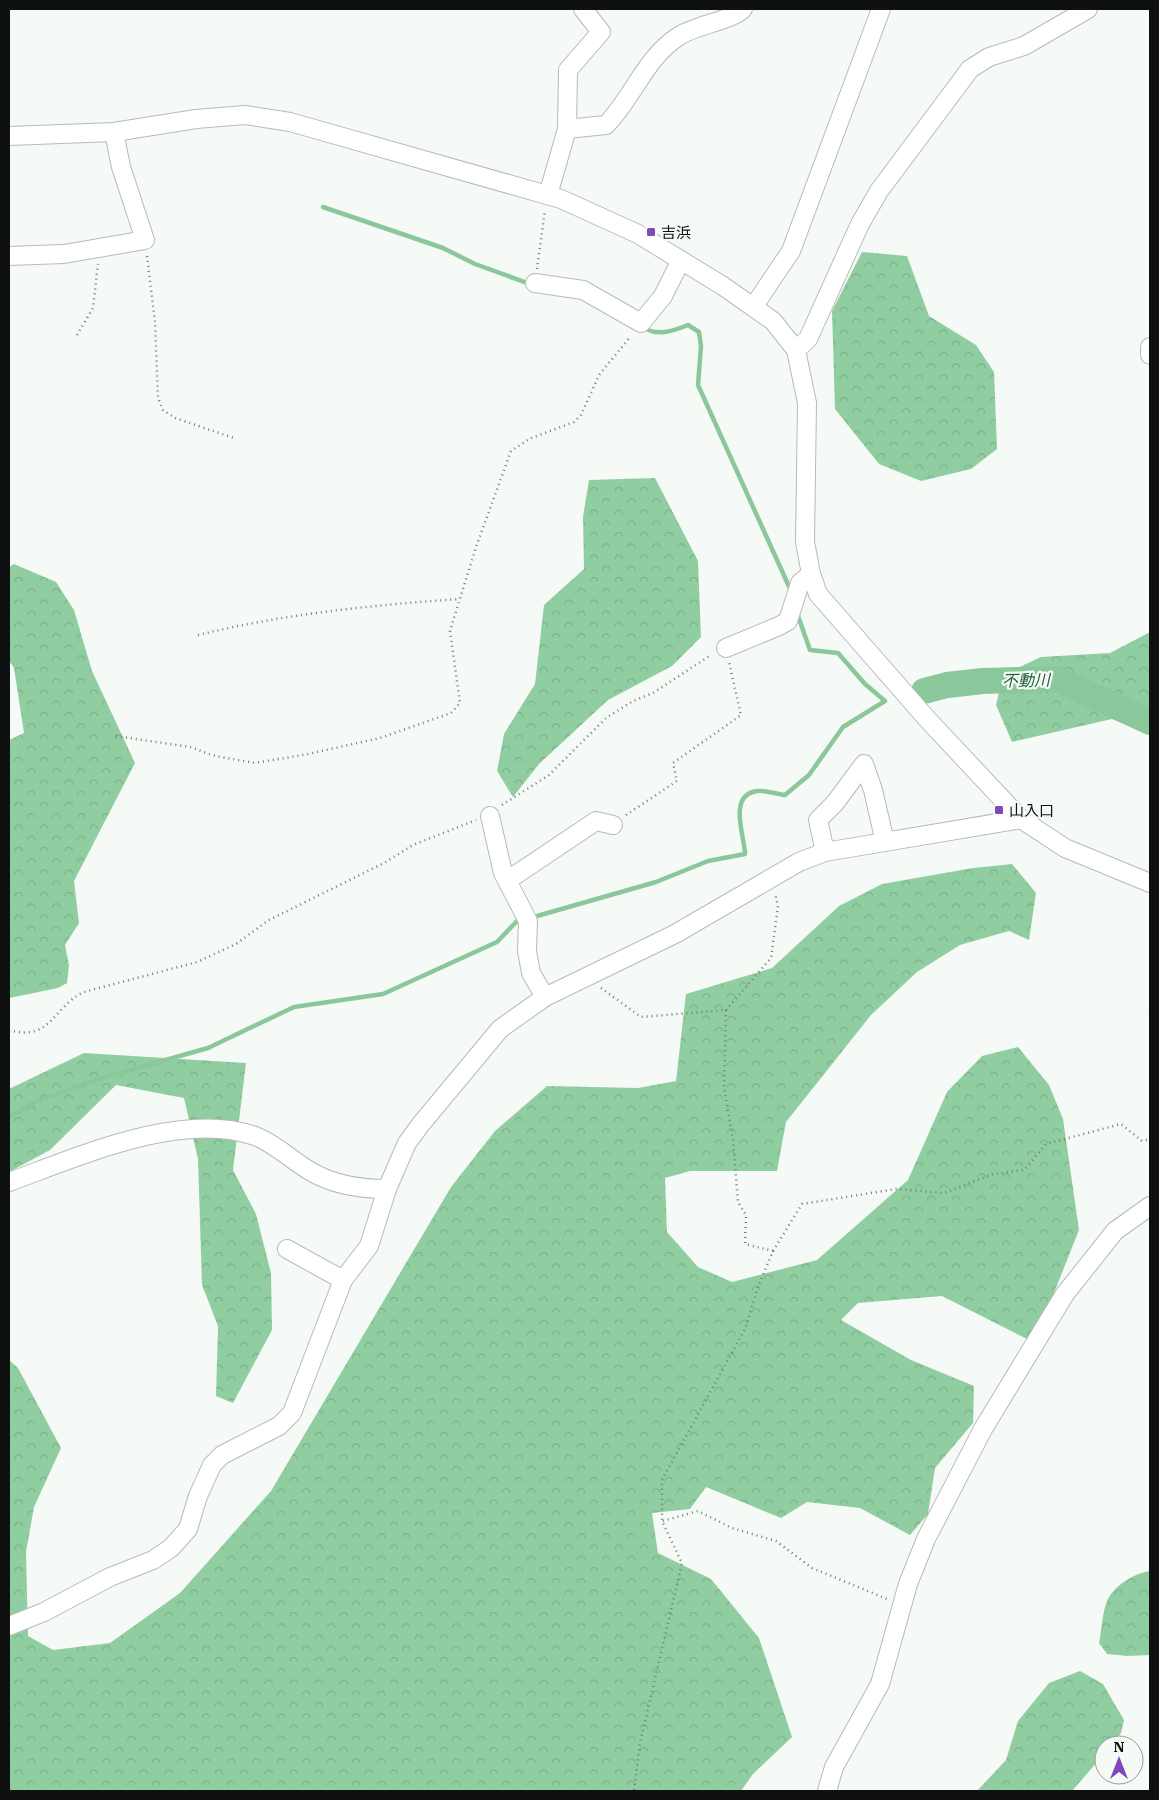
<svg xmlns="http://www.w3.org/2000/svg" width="1159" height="1800" font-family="'IBM Plex Serif','Noto Sans JP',serif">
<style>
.forest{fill:url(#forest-crowns)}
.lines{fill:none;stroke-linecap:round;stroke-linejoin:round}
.stream{stroke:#8ac89c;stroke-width:4.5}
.river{stroke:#8ac89c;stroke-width:26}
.minor-casing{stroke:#b7bbb8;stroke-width:20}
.path{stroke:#777a78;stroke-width:2.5;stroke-dasharray:1 4;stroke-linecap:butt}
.minor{stroke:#fff;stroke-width:18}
.poi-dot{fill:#8148be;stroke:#f5faf6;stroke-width:2}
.labels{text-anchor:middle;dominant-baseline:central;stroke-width:4.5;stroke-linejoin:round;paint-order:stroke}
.poi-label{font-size:15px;fill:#0f1110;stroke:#f5faf6;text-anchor:start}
.water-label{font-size:16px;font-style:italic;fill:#1f6239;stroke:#f5faf6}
</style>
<defs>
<pattern id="forest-crowns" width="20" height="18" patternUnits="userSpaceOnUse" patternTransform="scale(1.25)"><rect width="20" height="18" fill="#90cea2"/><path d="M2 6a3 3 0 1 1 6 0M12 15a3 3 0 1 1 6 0" fill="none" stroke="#7bb08a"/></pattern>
</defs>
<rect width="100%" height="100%" fill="#f5faf6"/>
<g class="forest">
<path d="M862 252 907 256 929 316 976 345 994 372 997 449 971 469 921 481 879 464 835 409 832 311Z"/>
<path d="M655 478 698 561 701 637 672 666 608 700 539 764 513 797 497 771 504 734 535 684 544 605 584 569 583 517 589 480Z"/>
<path d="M14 564 56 582 74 610 92 671 135 763 74 881 79 923 65 945 69 965 67 983 58 988 9 998V740L24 733 14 668 9 661V567Z"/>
<path d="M1150 632V733L1112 719 1012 742 996 705 1003 675 1041 657 1110 653Z"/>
<path d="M1012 864 1036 893 1029 940 1009 931 960 945 917 972 871 1015 786 1122 777 1171H690L665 1178 667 1232 698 1267 732 1282 817 1260 908 1180 947 1092 982 1056 1018 1047 1049 1085 1063 1119 1079 1230 1052 1298 1031 1341 942 1296 858 1303 841 1320 911 1360 974 1386 973 1423 935 1468 928 1514 910 1535 860 1508 807 1502 781 1518 706 1487 690 1509 652 1513 658 1553 711 1579 759 1638 792 1737 753 1774 741 1791H9V1360L18 1368 61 1448 34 1507 26 1552 28 1636 53 1650 110 1643 180 1593 271 1491 451 1187 495 1131 547 1086 638 1088 676 1081 686 994 772 968 839 906 882 884 973 868Z"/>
<path d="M84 1053 246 1063 233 1170 256 1214 271 1273 272 1330 233 1403 216 1396 218 1326 202 1285 198 1159 184 1098 116 1085 50 1150 9 1172V1089Z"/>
<path d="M1150 1571V1655L1127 1656 1107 1654 1099 1643C1102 1630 1102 1611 1108 1599 1115 1585 1135 1573 1150 1571Z"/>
<path d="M1080 1671 1103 1684 1124 1720 1121 1733 1111 1745H1104V1754L1072 1791H977L1006 1760 1018 1721 1049 1683Z"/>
</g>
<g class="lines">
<g class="stream">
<path d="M323 207 443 248 475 264 530 284"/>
<path d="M643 327C657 337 673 331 688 325L699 332 701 346 698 385 791 591"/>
<path d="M530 918 656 882 708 861 745 854C745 837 727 795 757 791 765 790 776 794 785 795L809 775 843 727 885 701 865 684 838 653 810 650 797 613"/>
<path d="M9 1117 35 1102 95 1080 208 1048 294 1007 383 994 497 942 518 920H522"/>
</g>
<path class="river" d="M924 691 947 685 983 681 1057 679 1150 722"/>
<g class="minor-casing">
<g id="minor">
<path d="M567 129 606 125C634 96 645 58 679 36 695 25 731 21 743 9"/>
<path d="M9 136 114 132 196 119 245 115 290 122 561 199 638 234 723 286 773 321 796 350 807 403 805 542 811 574 818 594 928 720 1021 819 1065 848 1150 883"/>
<path d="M548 195 567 129 568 70 601 32 583 9"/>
<path d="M9 256 64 254 145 240 121 167 114 132"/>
<path d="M535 283 583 290 641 323 663 296 681 260"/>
<path d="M754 306 791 251 881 9"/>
<path d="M1150 347V355"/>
<path d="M796 350 808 339 860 224 879 191 970 69 989 57 1024 46 1088 9"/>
<path d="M726 648 779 626 788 621 800 583 811 574"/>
<path d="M490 816 503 873 528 921 527 951 531 973 545 997"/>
<path d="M825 852 818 820 835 803 864 764 873 790 885 842"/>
<path d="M508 880 596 821 613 825"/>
<path d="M9 1182C78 1157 182 1110 255 1136 276 1144 291 1160 310 1171 333 1185 360 1189 387 1189"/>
<path d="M287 1249 343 1280"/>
<path d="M9 1626 44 1612 110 1577 153 1560 171 1548 188 1529 198 1496 212 1465 222 1455 279 1426 292 1413 343 1280 369 1246 387 1189 407 1143 421 1124 500 1029 545 997 675 934 799 862 825 852 1021 819"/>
<path d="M827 1791 834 1767 880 1684 908 1584 926 1539 983 1429 1065 1294 1115 1231 1150 1206"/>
</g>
</g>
<g class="path">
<path d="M147 256 155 322 158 398 163 410 175 418 234 438"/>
<path d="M537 269 545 210"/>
<path d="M77 335 93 308 98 264"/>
<path d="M198 635C284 614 372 605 460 599"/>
<path d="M116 736 190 747 215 756 255 763 308 754 380 738 451 713 460 703 450 631 476 547 511 451 529 439 574 422 581 415 599 375 631 336"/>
<path d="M502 805 549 775 606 718 633 701 653 693 711 655"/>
<path d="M626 815 677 781 673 763 741 715 729 662"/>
<path d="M601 988 641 1017 726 1010 724 1087 733 1140 738 1202 746 1215 745 1244 773 1251 758 1287 746 1327 662 1480V1521L682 1563 640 1743 634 1791"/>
<path d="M726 1010 771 958 778 906 775 894"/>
<path d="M1150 1012V1015"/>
<path d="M9 1030C52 1042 53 1006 84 992L197 962 236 944 269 920 384 863 413 845 476 820"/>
<path d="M773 1251 802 1204 896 1189 944 1193 993 1174 1024 1170 1046 1144 1121 1124 1142 1141 1150 1139"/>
<path d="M663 1521 698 1511 732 1528 776 1541 812 1568 887 1599"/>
</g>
<use href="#minor" class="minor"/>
</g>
<g class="poi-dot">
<rect x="646" y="227" width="10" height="10" rx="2.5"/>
<rect x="994" y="805" width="10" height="10" rx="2.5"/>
</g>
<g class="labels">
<g class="poi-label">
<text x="661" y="232">吉浜</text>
<text x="1009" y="810">山入口</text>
</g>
<g class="water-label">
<text transform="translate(1026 680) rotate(-1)">不動川</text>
</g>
</g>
<rect width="1159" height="1800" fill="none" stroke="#0f1110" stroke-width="20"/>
<g transform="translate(1119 1760)"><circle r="24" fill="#f5faf6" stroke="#999d9a"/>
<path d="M0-4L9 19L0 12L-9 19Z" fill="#8148be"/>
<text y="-8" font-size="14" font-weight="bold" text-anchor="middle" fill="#0f1110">N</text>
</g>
</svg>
